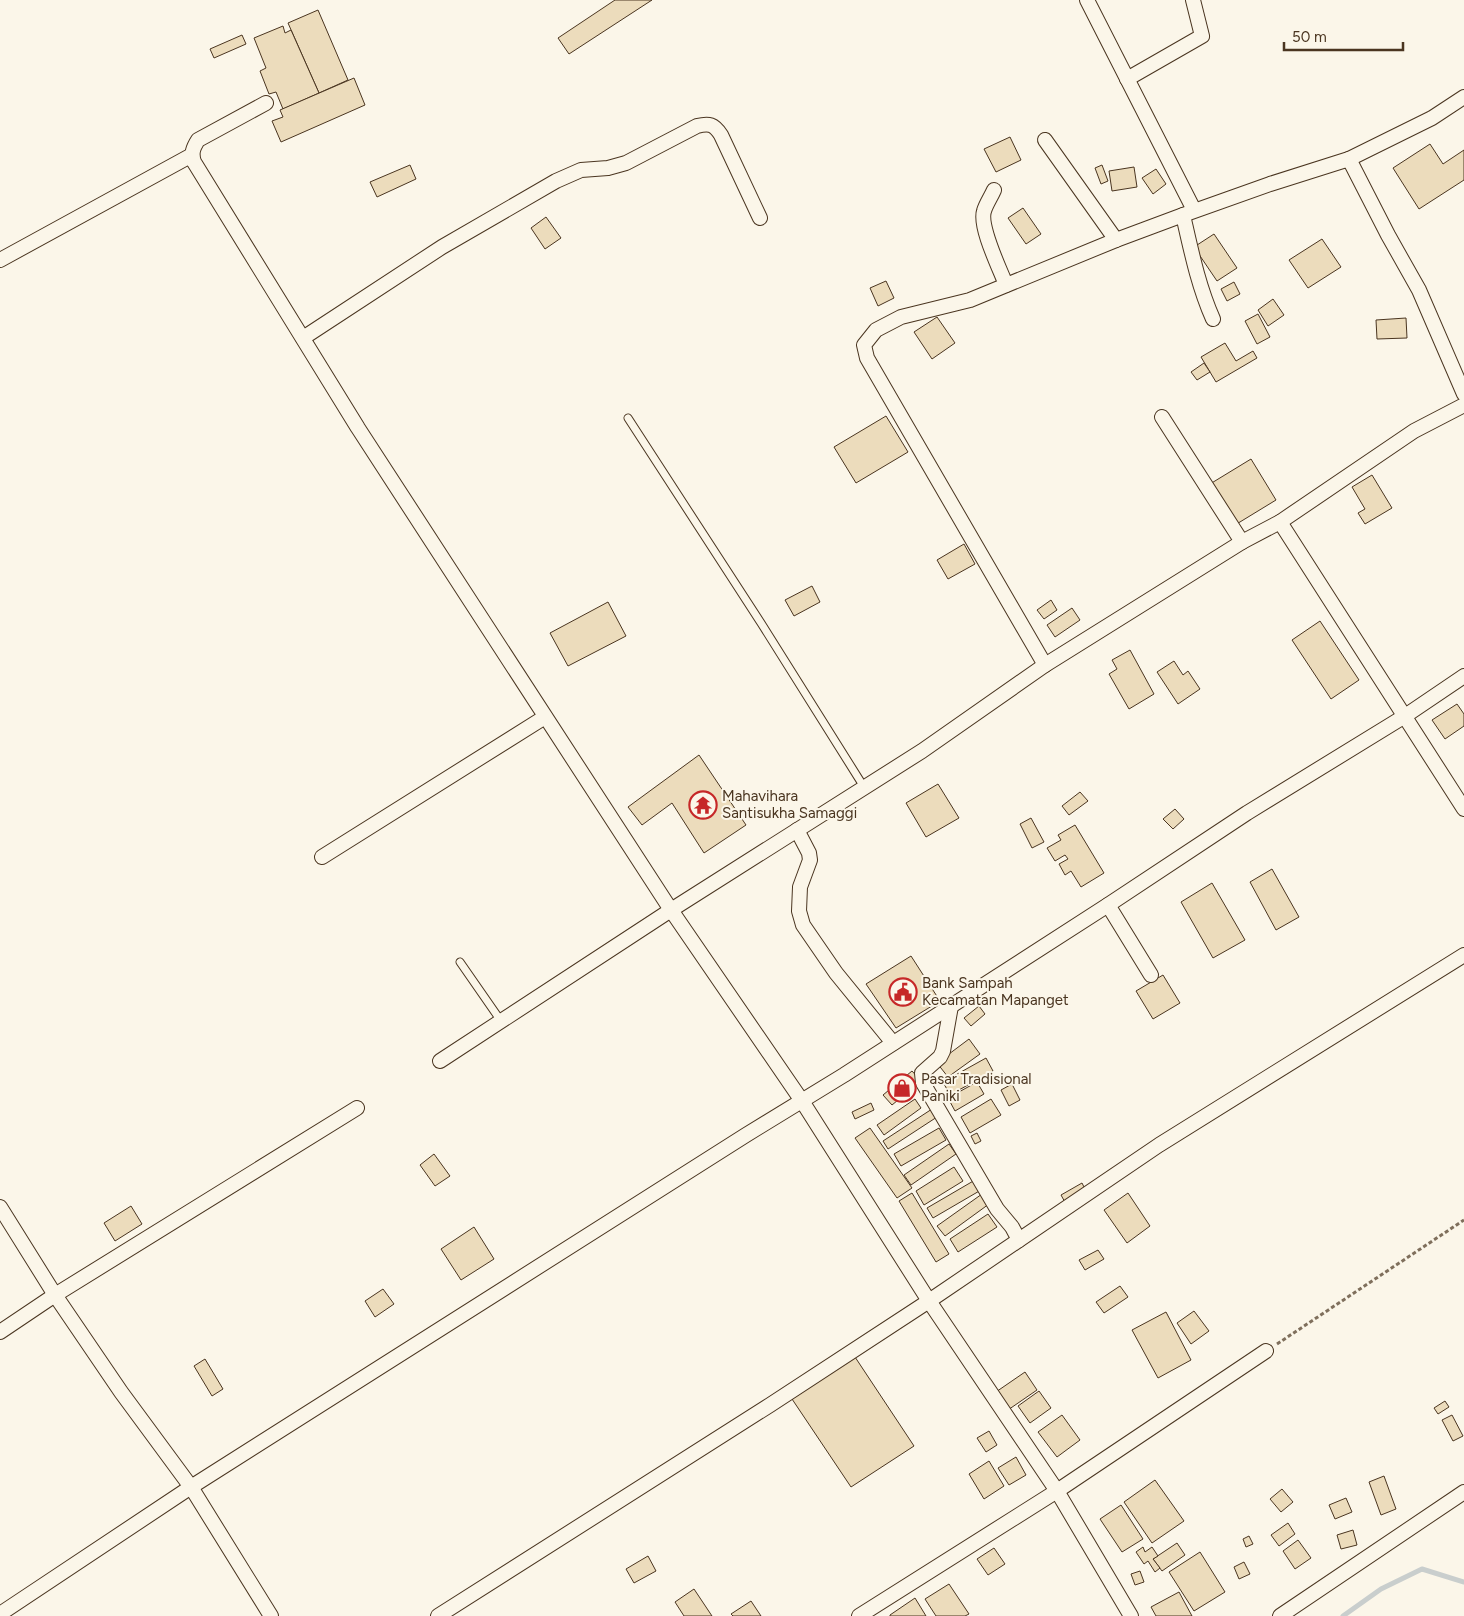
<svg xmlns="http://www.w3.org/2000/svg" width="1464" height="1616" font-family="Figtree,sans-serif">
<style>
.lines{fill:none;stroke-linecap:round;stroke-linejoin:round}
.stream{stroke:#c9cecd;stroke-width:5}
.building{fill:#ecdcbc;stroke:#4a3520}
.lane-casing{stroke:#4a3520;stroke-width:9}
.street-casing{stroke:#4a3520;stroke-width:16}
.path{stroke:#7f6f5c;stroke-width:3;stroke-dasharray:4 2.5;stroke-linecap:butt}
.lane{stroke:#fbf6e9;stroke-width:7}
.street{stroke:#fbf6e9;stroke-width:14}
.labels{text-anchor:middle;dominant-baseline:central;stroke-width:4;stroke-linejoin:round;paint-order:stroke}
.poi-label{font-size:15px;fill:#4a3520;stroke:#fbf6e9;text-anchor:start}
</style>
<rect width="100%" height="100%" fill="#fbf6e9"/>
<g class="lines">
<path class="stream" d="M1343 1616 1381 1589 1422 1569 1464 1582"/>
</g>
<g class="building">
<path d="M615 0H652L569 54 558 38Z"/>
<path d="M318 10 348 80 319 93 288 23Z"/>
<path d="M283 26 285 33 291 30 319 93 283 109 276 92 269 94 260 71 266 68 254 38Z"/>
<path d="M242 35 246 44 214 58 210 49Z"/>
<path d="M354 78 365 105 281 142 272 121 283 117 280 110Z"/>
<path d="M1010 137 1021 160 996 172 984 149Z"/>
<path d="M1430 144 1443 164 1464 150V180L1419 209 1393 168Z"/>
<path d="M410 165 416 179 377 197 370 182Z"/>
<path d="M1102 165 1108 181 1101 184 1095 168Z"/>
<path d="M1134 167 1137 187 1112 191 1109 171Z"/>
<path d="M1156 169 1166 184 1153 194 1142 178Z"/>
<path d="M1023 208 1041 234 1026 244 1008 218Z"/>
<path d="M546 217 561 238 545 249 531 228Z"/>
<path d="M1214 234 1237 268 1217 281 1194 247Z"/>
<path d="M1322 239 1341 267 1308 288 1289 260Z"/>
<path d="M886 281 894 298 878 306 870 288Z"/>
<path d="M1234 282 1240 294 1227 301 1221 289Z"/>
<path d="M1273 299 1284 315 1268 326 1258 310Z"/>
<path d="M1258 314 1270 337 1257 344 1245 321Z"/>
<path d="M937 317 955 343 932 359 914 332Z"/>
<path d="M1406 318 1407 338 1377 339 1376 320Z"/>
<path d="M1225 343 1236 361 1253 351 1257 358 1216 382 1201 357Z"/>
<path d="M1204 363 1210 372 1197 380 1191 372Z"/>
<path d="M886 416 908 452 856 483 834 447Z"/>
<path d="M1251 459 1276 500 1235 525 1210 484Z"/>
<path d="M1372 475 1392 508 1365 524 1358 513 1365 509 1352 487Z"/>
<path d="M964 544 975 564 948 579 937 560Z"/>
<path d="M812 586 820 602 794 616 785 600Z"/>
<path d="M1051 600 1057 610 1044 619 1037 610Z"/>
<path d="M608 602 626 636 568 666 550 633Z"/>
<path d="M1072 608 1080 620 1055 637 1047 625Z"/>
<path d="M1320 621 1359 680 1331 699 1292 640Z"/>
<path d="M1130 650 1154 694 1129 709 1109 674 1117 669 1112 660Z"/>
<path d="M1174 661 1183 675 1188 671 1200 689 1178 704 1157 672Z"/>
<path d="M1457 704 1464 714V726L1445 739 1432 720Z"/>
<path d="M699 755 746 825 704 853 672 803 642 825 628 807Z"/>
<path d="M938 784 959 818 926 837 906 803Z"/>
<path d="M1080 792 1088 801 1069 815 1062 806Z"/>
<path d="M1175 809 1184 819 1173 829 1163 819Z"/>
<path d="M1031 818 1044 842 1032 848 1020 824Z"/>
<path d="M1075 825 1104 873 1081 887 1071 871 1065 875 1059 864 1068 859 1065 855 1055 861 1047 848 1061 840 1058 835Z"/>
<path d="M1272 869 1299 917 1276 930 1250 882Z"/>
<path d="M1212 883 1245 940 1213 958 1181 902Z"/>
<path d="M911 956 940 1001 896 1028 866 984Z"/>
<path d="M1163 975 1180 1003 1153 1019 1136 991Z"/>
<path d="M979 1006 985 1014 971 1026 964 1018Z"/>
<path d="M969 1039 980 1054 948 1077 937 1063Z"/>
<path d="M986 1058 993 1071 950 1095 943 1082Z"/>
<path d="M912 1071 921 1081 892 1105 883 1095Z"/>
<path d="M977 1082 984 1094 955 1111 948 1098Z"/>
<path d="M1012 1084 1020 1100 1009 1106 1001 1090Z"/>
<path d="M915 1099 921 1108 884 1135 877 1125Z"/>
<path d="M991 1099 1001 1115 970 1133 961 1117Z"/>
<path d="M871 1103 874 1110 855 1119 852 1112Z"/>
<path d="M932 1109 937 1117 888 1149 883 1141Z"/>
<path d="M870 1128 912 1188 897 1198 855 1138Z"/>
<path d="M939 1128 946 1140 901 1166 894 1154Z"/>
<path d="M977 1133 981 1141 975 1144 971 1136Z"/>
<path d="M949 1144 956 1154 911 1185 904 1175Z"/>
<path d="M434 1154 450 1176 435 1186 420 1165Z"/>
<path d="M954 1167 963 1181 924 1205 916 1191Z"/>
<path d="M975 1180 981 1190 933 1218 927 1208Z"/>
<path d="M1082 1183 1086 1191 1066 1204 1061 1195Z"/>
<path d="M912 1193 949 1254 936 1262 899 1201Z"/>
<path d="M1128 1193 1150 1226 1127 1243 1104 1210Z"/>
<path d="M982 1194 989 1204 945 1236 937 1226Z"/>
<path d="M131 1206 142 1224 115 1241 104 1223Z"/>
<path d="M988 1214 997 1227 958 1252 950 1239Z"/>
<path d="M474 1227 494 1259 461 1280 441 1249Z"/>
<path d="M1098 1250 1104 1259 1085 1270 1079 1260Z"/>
<path d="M1120 1286 1128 1297 1104 1313 1096 1302Z"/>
<path d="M383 1289 394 1304 375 1317 365 1301Z"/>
<path d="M1194 1311 1209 1331 1191 1344 1177 1323Z"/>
<path d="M1166 1312 1191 1360 1158 1378 1132 1330Z"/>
<path d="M855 1357 914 1446 851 1487 792 1399Z"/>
<path d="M205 1359 223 1389 212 1396 194 1366Z"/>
<path d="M1025 1372 1037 1390 1005 1412 993 1394Z"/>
<path d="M1039 1391 1051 1408 1030 1423 1018 1406Z"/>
<path d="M1445 1401 1449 1407 1438 1414 1434 1408Z"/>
<path d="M1062 1415 1080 1440 1057 1457 1038 1432Z"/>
<path d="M1452 1415 1463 1436 1453 1441 1442 1420Z"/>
<path d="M989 1431 997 1445 986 1452 977 1438Z"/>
<path d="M1016 1457 1026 1475 1009 1485 998 1468Z"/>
<path d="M989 1461 1004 1486 984 1499 969 1474Z"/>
<path d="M1384 1476 1396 1509 1381 1515 1369 1482Z"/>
<path d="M1155 1480 1184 1521 1152 1543 1124 1502Z"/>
<path d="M1282 1489 1293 1502 1281 1512 1270 1499Z"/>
<path d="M1346 1498 1352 1512 1335 1519 1329 1505Z"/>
<path d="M1121 1505 1143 1539 1122 1552 1100 1519Z"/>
<path d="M1288 1523 1295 1534 1279 1546 1271 1535Z"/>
<path d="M1353 1530 1357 1545 1341 1549 1337 1535Z"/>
<path d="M1249 1536 1253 1544 1246 1547 1243 1539Z"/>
<path d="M1298 1540 1311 1558 1295 1569 1283 1551Z"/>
<path d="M1177 1543 1185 1555 1162 1571 1153 1559Z"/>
<path d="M1143 1547 1145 1552 1152 1547 1158 1556 1153 1559 1160 1568 1155 1572 1148 1561 1144 1564 1136 1552Z"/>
<path d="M994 1548 1005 1564 988 1575 977 1559Z"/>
<path d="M1200 1552 1225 1592 1194 1611 1169 1572Z"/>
<path d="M648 1556 656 1571 634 1583 626 1569Z"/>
<path d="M1244 1562 1250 1574 1239 1579 1234 1567Z"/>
<path d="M1140 1571 1144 1582 1135 1585 1131 1574Z"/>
<path d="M949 1584 969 1614 965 1616H936L925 1599Z"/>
<path d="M694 1589 712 1616H684L675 1602Z"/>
<path d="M1179 1592 1192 1616H1156L1151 1607Z"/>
<path d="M915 1598 926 1616H890V1615Z"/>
<path d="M751 1601 761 1616H733L731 1614Z"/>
</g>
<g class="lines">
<g class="lane-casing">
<g id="lane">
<path d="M628 418 761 623 864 787"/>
<path d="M460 962 501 1021"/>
</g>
</g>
<g class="street-casing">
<g id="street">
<path d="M1087 0 1194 210"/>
<path d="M1127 79 1202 36 1193 0"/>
<path d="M266 103 198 140C193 148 191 153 194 162L358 428 671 910 802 1101 929 1301 1057 1491 1131 1616"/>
<path d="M1045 140 1116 240"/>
<path d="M1349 159 1432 118 1464 97"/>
<path d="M994 190C991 197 986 204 984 211 979 227 1000 269 1006 285"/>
<path d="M1183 215C1191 250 1198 285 1213 319"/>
<path d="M0 260 192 155"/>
<path d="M303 338 442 247 556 181 581 170 608 168 626 163 697 126C709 123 714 124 721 135L760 218"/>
<path d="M1464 405 1414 431 1280 522 1464 809"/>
<path d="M1162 417 1242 542"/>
<path d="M1045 665 867 358 864 345 876 330 901 317 970 300 1116 240 1183 215 1270 184 1349 159 1388 235 1419 290 1464 394"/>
<path d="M797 830 809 853 810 860 800 887 799 911 803 925 836 973 893 1043"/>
<path d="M322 857 545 717"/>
<path d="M1108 905 1151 975"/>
<path d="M951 1006 943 1051 940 1057 922 1073 923 1083 997 1209 1012 1227 1019 1240"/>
<path d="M440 1061 671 910 922 751 1045 665 1242 542 1280 522"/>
<path d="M0 1207 55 1295 121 1392 191 1487 271 1616"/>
<path d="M0 1332 55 1295 357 1108"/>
<path d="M0 1614 191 1487 746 1135 844 1075 1108 905 1247 813 1405 716 1464 676"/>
<path d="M438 1616 770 1405 929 1301 1159 1145 1464 955"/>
<path d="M859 1616 1057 1491 1266 1351"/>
<path d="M1280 1616 1464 1492"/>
</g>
</g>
<path class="path" d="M1277 1344 1464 1220"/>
<use href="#lane" class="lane"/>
<use href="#street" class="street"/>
</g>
<defs>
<g id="temple-ring" transform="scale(1.4375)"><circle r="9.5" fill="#fbf6e9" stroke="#c62828" stroke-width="1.5"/><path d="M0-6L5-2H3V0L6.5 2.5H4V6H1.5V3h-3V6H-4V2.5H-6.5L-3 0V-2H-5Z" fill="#c62828"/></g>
<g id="civic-ring" transform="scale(1.4375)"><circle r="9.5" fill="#fbf6e9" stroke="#c62828" stroke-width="1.5"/><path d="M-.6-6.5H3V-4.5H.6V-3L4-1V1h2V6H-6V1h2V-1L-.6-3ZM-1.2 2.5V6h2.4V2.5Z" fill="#c62828"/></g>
<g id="shop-ring" transform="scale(1.4375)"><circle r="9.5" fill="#fbf6e9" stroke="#c62828" stroke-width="1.5"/><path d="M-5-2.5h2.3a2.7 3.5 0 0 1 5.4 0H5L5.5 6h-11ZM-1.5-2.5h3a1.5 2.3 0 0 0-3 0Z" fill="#c62828"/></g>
</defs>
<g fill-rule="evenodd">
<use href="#temple-ring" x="703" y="805"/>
<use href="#civic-ring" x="903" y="992"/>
<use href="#shop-ring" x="902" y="1088"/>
</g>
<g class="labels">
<g class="poi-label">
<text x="722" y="796">Mahavihara<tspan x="722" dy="17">Santisukha Samaggi</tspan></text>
<text x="922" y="983">Bank Sampah<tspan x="922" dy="17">Kecamatan Mapanget</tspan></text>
<text x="921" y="1079">Pasar Tradisional<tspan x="921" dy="17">Paniki</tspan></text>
</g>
</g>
<path d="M1284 42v8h119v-8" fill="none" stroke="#4a3520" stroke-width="2.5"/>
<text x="1292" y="42" font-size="15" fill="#4a3520" stroke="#fbf6e9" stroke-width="4" paint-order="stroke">50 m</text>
</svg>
